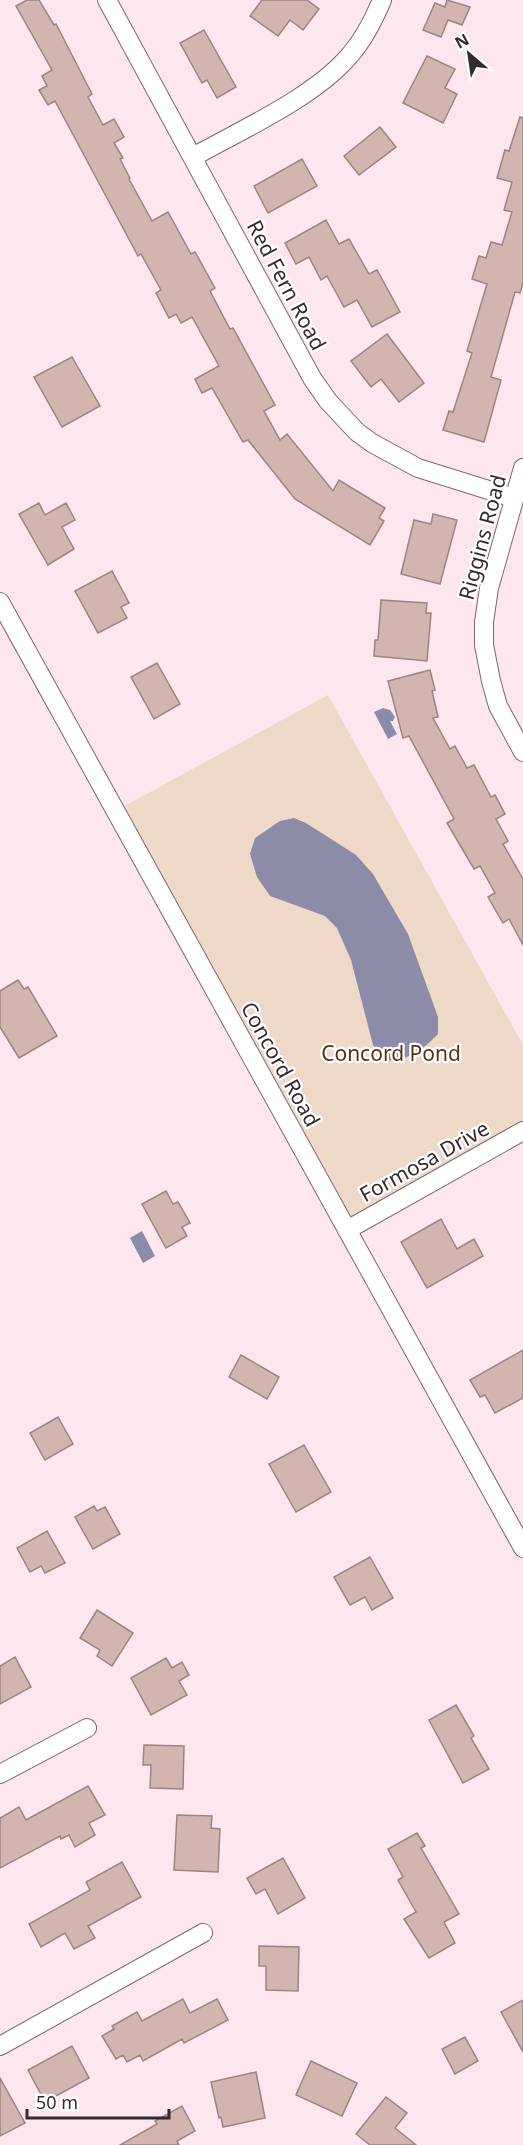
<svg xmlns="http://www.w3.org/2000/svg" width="523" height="2145" font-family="'Noto Sans',sans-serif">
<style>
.green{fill:#eed9c8}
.water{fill:#8c8ca8}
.building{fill:#d2b5b1;stroke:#9f837f;stroke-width:1.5}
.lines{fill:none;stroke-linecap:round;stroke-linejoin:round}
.street-casing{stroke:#7e666f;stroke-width:20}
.street{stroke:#fff;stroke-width:18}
.labels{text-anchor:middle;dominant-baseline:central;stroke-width:4.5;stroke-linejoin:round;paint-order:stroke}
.street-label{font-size:21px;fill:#352b2f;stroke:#fff}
.park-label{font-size:21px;fill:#58330e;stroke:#fff}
</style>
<rect width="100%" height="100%" fill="#fee6ef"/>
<path class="green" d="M328 695 523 1045V1124L348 1222 119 809Z"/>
<g class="water">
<path d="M383 708 390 710 395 717 393 721H390L397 734 388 739 374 712Z"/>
<path d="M294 818 306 823 356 855 373 874 408 934 438 1017V1034C420 1052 411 1059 386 1061L373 1045 351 960 337 928 325 916 270 896 257 877 250 854 255 838 280 821Z"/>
<path d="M142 1231 155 1256 143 1263 130 1238Z"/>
</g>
<g class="building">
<path d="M27 0H39L54 25 56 24 92 94 88 97 103 125 114 119 124 137 114 143 123 158 120 159 130 178 129 179 152 221 168 212 191 254 195 252 215 288 210 291 230 329 233 328 275 405 264 411 280 440 287 434 333 491 339 480 385 508 379 518 384 521 370 545 295 499 248 440 243 442 212 388 202 393 195 379 219 366 192 317 181 323 176 314 169 318 156 293 161 290 141 254 138 256 55 101 48 105 39 90 47 86 42 76 52 70 16 6Z"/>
<path d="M262 0H307L319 9 303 30 290 20 278 36 250 16Z"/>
<path d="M447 0 470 7 462 25 448 20 441 37 423 30 435 3 445 7Z"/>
<path d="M204 30 236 87 217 98 207 80 202 83 180 43Z"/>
<path d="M427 56 455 69 445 88 457 94 443 123 403 103Z"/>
<path d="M520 117 523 118V283L520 293 515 292 491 377 501 380 484 442 443 430 449 411 453 412 472 353 467 351 487 284 472 279 479 256 486 258 491 242 502 245 512 212 504 210 512 182 497 178 505 150 509 151Z"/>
<path d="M380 127 396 147 359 175 344 156Z"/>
<path d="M302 159 317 186 268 213 254 186Z"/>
<path d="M326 220 339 244 349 239 369 274 377 270 400 312 372 327 357 300 344 307 327 276 321 280 309 257 296 264 285 243Z"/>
<path d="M387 334 424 383 399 402 381 379 371 387 351 361Z"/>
<path d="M72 357 100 406 62 427 34 377Z"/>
<path d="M39 503 45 515 66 503 75 520 62 527 74 549 48 565 19 514Z"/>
<path d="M433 514 457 520 440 584 401 574 414 520 431 524Z"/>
<path d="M112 571 129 603 121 607 127 618 98 633 75 591Z"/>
<path d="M381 600 427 603 426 613H431L427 661 374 656 375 640H378Z"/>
<path d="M157 663 180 704 154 719 131 677Z"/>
<path d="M430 670 435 690 432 691 438 717 433 718 450 749 455 746 467 768 474 765 491 797 495 795 505 814 496 819 508 841 503 844 523 879V945L509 919 503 923 488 897 495 893 480 866 474 869 447 823 454 819 409 736 403 738 388 681Z"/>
<path d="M18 980 24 989 28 987 57 1036 19 1058 0 1027V991Z"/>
<path d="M166 1191 173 1204 178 1202 190 1223 182 1227 187 1236 166 1248 142 1204Z"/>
<path d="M441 1219 457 1249 474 1239 483 1256 427 1288 401 1242Z"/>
<path d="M523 1350V1398L495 1413 485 1395 480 1397 470 1380Z"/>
<path d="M241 1355 279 1377 267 1399 229 1377Z"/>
<path d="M58 1417 73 1444 45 1460 30 1433Z"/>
<path d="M304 1445 331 1492 296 1512 269 1464Z"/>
<path d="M94 1506 97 1511 105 1507 120 1534 93 1549 75 1517Z"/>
<path d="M47 1531 65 1563 45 1573 41 1566 30 1572 17 1548Z"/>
<path d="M370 1557 393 1598 372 1610 365 1597 350 1605 334 1577Z"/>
<path d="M97 1610 133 1633 112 1666 97 1656 100 1650 80 1638Z"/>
<path d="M15 1657 31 1687 0 1704V1666Z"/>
<path d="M166 1658 172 1668 182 1662 189 1675 179 1681 187 1695 151 1715 131 1678Z"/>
<path d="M456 1705 474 1736 471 1738 489 1769 463 1783 429 1720Z"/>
<path d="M144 1745 184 1746 183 1789 150 1788 151 1765H143Z"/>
<path d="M88 1786 105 1815 89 1823 95 1835 75 1847 69 1835 61 1839 60 1836 0 1868V1818L19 1807 26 1820Z"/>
<path d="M177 1815 212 1816 211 1828 220 1829 218 1872 174 1870Z"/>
<path d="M417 1833 425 1846 421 1848 459 1914 444 1922 455 1943 429 1958 404 1919 416 1912 398 1880 403 1877 388 1849Z"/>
<path d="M283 1858 305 1898 278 1914 265 1889 256 1894 247 1878Z"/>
<path d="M122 1862 141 1897 88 1926 95 1938 74 1949 65 1933 41 1947 29 1924 90 1890 86 1882Z"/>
<path d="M259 1946 299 1947 298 1991 266 1990V1966H259Z"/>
<path d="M183 1999 190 2013 217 1999 228 2020 184 2043 182 2039 143 2061 140 2055 127 2062 123 2055 116 2059 102 2036 114 2029 112 2026 137 2012 142 2021Z"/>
<path d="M523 2000V2052L501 2012Z"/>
<path d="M465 2037 478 2061 455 2074 442 2049Z"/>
<path d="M72 2046 89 2078 45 2102 28 2070Z"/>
<path d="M311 2061 357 2083 342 2116 296 2095Z"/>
<path d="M256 2072 265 2118 223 2127 221 2117 219 2118 211 2082Z"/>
<path d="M0 2078 25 2123 0 2136Z"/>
<path d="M386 2097 407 2113 395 2128 416 2145H370L356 2134Z"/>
<path d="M182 2106 195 2131 177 2141 179 2145H120L157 2124 155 2121Z"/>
</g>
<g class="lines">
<g class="street-casing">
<g id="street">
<path d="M107 0 312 378 328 401 357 432 372 443 418 468 514 498"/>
<path d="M193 157C241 130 315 97 350 55 364 39 374 19 382 0"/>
<path d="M523 468 489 588 484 622V645L491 681 498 706 523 752"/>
<path d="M0 602 523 1548"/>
<path d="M347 1230 523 1131"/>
<path d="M0 1774 87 1728"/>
<path d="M0 2046 203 1933"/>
</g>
</g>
<use href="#street" class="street"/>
</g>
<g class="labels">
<g class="street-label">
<text transform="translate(287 285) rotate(62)">Red Fern Road</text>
<text transform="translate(482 537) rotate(-75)">Riggins Road</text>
<text transform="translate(281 1064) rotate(61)">Concord Road</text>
<text transform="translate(424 1161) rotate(-29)">Formosa Drive</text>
</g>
<g class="park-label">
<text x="391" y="1053">Concord Pond</text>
</g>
</g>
<g transform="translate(469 54) rotate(331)" stroke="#ffffff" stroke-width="4.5" paint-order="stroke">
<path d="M0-4.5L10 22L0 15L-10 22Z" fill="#352b2f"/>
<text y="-9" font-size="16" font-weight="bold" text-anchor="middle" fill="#352b2f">N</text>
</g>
<path d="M27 2109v9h142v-9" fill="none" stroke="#352b2f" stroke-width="3"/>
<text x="36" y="2109" font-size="18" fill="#352b2f" stroke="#ffffff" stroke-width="4.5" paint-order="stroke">50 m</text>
</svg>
